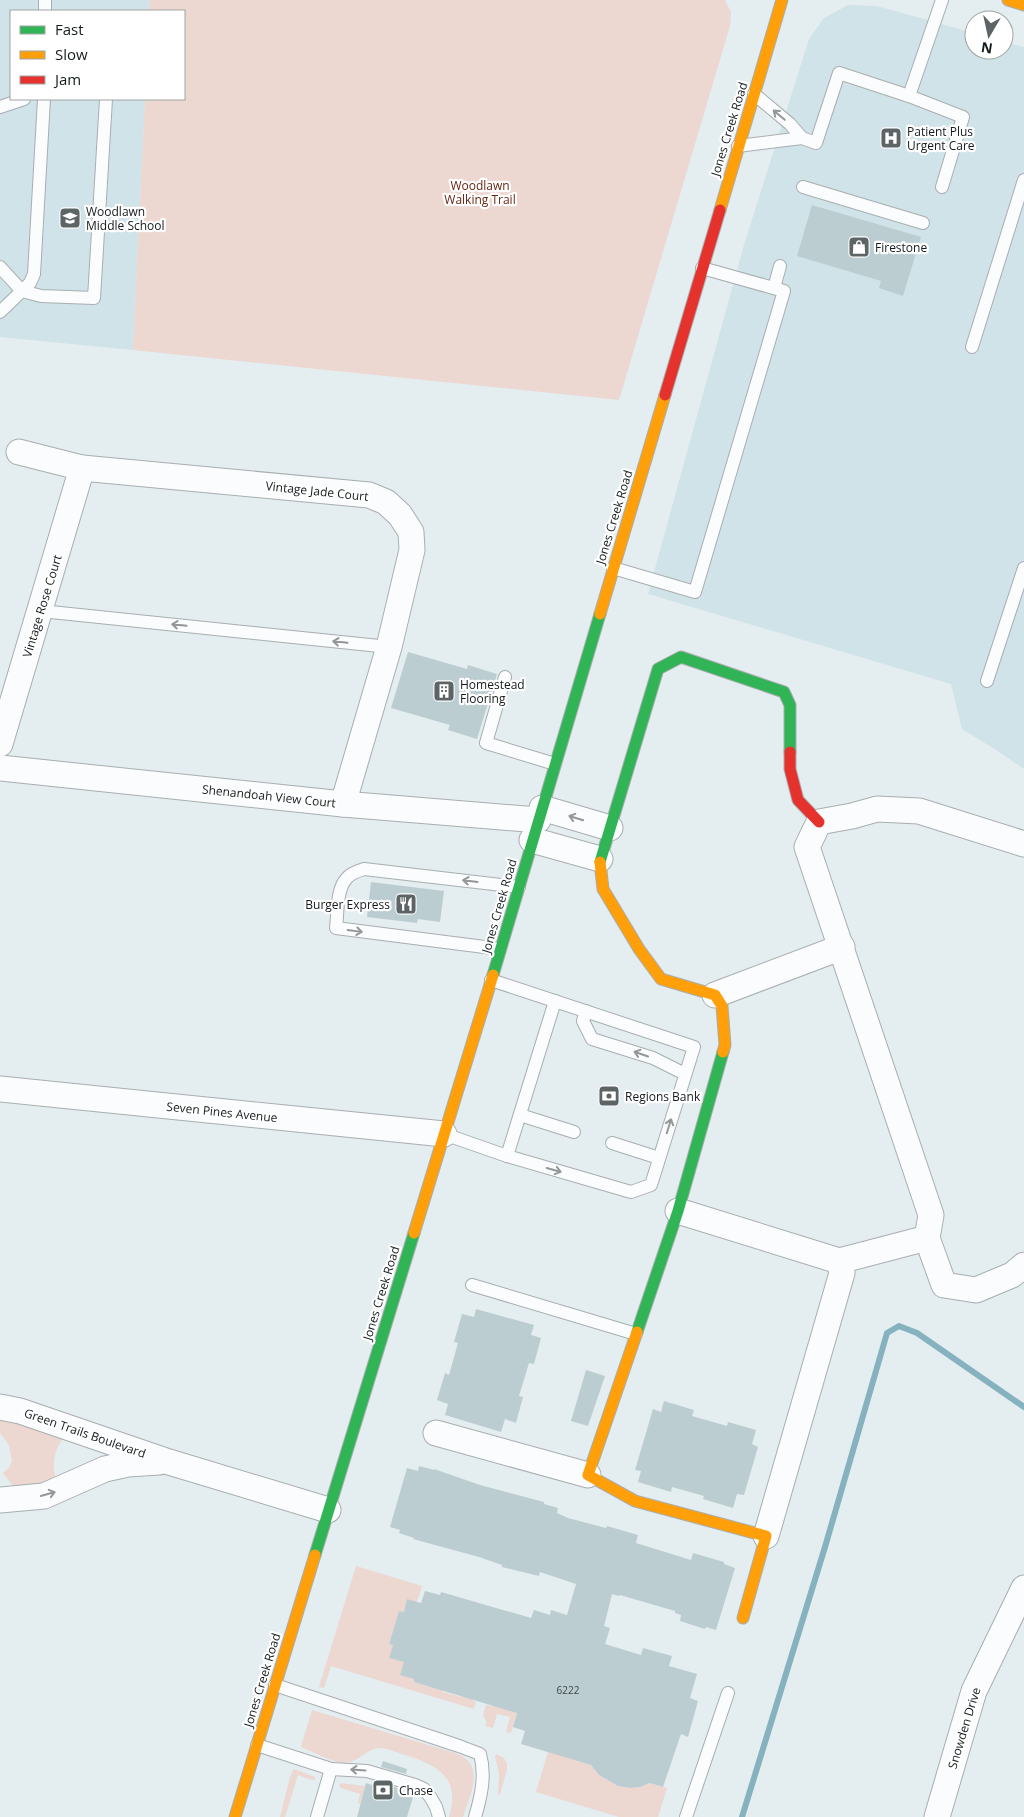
<svg xmlns="http://www.w3.org/2000/svg" width="1024" height="1817" font-family="'Open Sans',sans-serif">
<style>
.built{fill:#d0e3e8}
.green{fill:#ecd7d1}
.lines{fill:none;stroke-linecap:round;stroke-linejoin:round}
.stream{stroke:#85b2be;stroke-width:6}
.building{fill:#bccdd1}
.lane-casing{stroke:#a8aeb0;stroke-width:14}
.street-casing{stroke:#a8aeb0;stroke-width:27}
.fast-casing{stroke:#a8aeb0;stroke-width:13}
.slow-casing{stroke:#a8aeb0;stroke-width:13}
.jam-casing{stroke:#a8aeb0;stroke-width:13}
.lane{stroke:#fbfcfd;stroke-width:12}
.street{stroke:#fbfcfd;stroke-width:25}
.fast{stroke:#30b455;stroke-width:11}
.slow{stroke:#ff9f0a;stroke-width:11}
.jam{stroke:#e5322d;stroke-width:11}
.oneway{stroke:#939798}
.labels{text-anchor:middle;dominant-baseline:central;stroke-width:4.5;stroke-linejoin:round;paint-order:stroke}
.number-label{font-size:10px;fill:#3e4849}
.street-label{font-size:12px;fill:#141b1c;stroke:#fff}
.poi-label{font-size:12px;fill:#141b1c;stroke:#fff;text-anchor:start}
.park-label{font-size:12px;fill:#662612;stroke:#fff}
</style>
<rect width="100%" height="100%" fill="#e4edf0"/>
<g class="built">
<path d="M0 0H150L149 11H11V99H145L133 350 0 337Z"/>
<path d="M848 5 877 6 974 33V50H1004V42L1024 47V769L996 750 962 729 951 684 648 594 744 245 809 39 824 18Z"/>
</g>
<g class="green">
<path d="M150 0H725L731 12 730 26 619 400 133 350 145 99H184V11H149Z"/>
<path d="M0 1417 53 1431 62 1440C54 1450 51 1469 57 1480L17 1491 3 1473 9 1468 12 1460 9 1445 0 1433Z"/>
<path d="M356 1566 422 1586 417 1602 408 1600 404 1612 399 1611 389 1644 393 1645 390 1658 404 1662 414 1679V1682L432 1687 444 1688 443 1692 462 1697 463 1694 474 1697 473 1701 476 1702 474 1709 331 1666 324 1688 319 1687Z"/>
<path d="M521 1698 511 1733 506 1732 510 1717 497 1714 493 1728 485 1726 487 1723 483 1715 486 1705 492 1706 493 1703Z"/>
<path d="M312 1710 455 1753C487 1764 470 1794 463 1817H449C461 1778 438 1765 405 1755 397 1753 388 1748 379 1748 366 1749 358 1763 344 1763 333 1763 312 1751 301 1747Z"/>
<path d="M557 1749 580 1755 578 1761 591 1765 599 1775 618 1786 630 1788 640 1787 650 1783 667 1788 658 1817H619L536 1792 548 1752 556 1754Z"/>
<path d="M497 1754 504 1758 507 1764V1770L500 1794 498 1795 499 1773 495 1756Z"/>
<path d="M294 1769 315 1777V1780H312L298 1775 285 1817H280L290 1777Z"/>
<path d="M341 1783 365 1786 360 1804 358 1802 360 1794 341 1788 339 1786Z"/>
</g>
<g class="lines">
<path class="stream" d="M742 1817 825 1547 887 1333 899 1326 917 1333 1024 1407"/>
</g>
<g class="building">
<path d="M812 205 921 237 903 296 879 288 881 281 797 256Z"/>
<path d="M408 652 467 669 468 665 497 674 477 739 448 730 450 725 391 708Z"/>
<path d="M371 882 444 891 440 922 418 919 417 923 367 917Z"/>
<path d="M476 1309 534 1325 531 1335 541 1338 534 1364 529 1363 519 1396 523 1397 516 1423 505 1419 501 1432 445 1415 448 1404 437 1400 445 1373 449 1375 458 1343 454 1342 462 1314 474 1317Z"/>
<path d="M586 1370 605 1376 588 1426 571 1421Z"/>
<path d="M664 1401 694 1410 692 1416 727 1426 728 1422 756 1430 752 1444 758 1447 744 1495 737 1494 733 1508 703 1499 704 1496 672 1487 671 1492 638 1482 641 1471 635 1470 653 1409 661 1412Z"/>
<path d="M419 1466 434 1470V1469L480 1485 544 1502V1504L558 1508 557 1513 568 1518 606 1528 607 1526 638 1535 636 1543 691 1560 693 1553 724 1562V1564L735 1568 716 1630 706 1627 705 1629 680 1621 681 1615 675 1613V1611L620 1595 619 1596 612 1594 604 1626 610 1628 605 1644 641 1655 643 1648 672 1656 669 1666 697 1674 690 1698 698 1701 688 1737 681 1734 663 1787 650 1783 640 1787 630 1788 618 1786 599 1775 591 1765 521 1744 525 1731 513 1727 517 1713 414 1682V1679L400 1675 404 1662 389 1658 393 1645 389 1644 399 1611 404 1612 407 1599 421 1603 425 1591 440 1595 441 1592 531 1618 534 1610 550 1615 551 1610 567 1615 576 1584 540 1572 539 1576 502 1567V1565L479 1557 413 1539 414 1538 399 1533 400 1530 390 1527 407 1468 418 1471Z"/>
<path d="M383 1761 407 1769 406 1774 381 1767Z"/>
<path d="M376 1782 401 1789 400 1794 413 1797 407 1817H357L366 1783 375 1786Z"/>
</g>
<g class="lines">
<g class="lane-casing">
<g id="lane">
<path d="M45 11V0"/>
<path d="M754 94 790 124 802 138"/>
<path d="M909 96 942 0"/>
<path d="M0 107 24 99"/>
<path d="M738 146 802 138 816 143 839 73 909 96 963 117 942 187"/>
<path d="M803 187 923 223"/>
<path d="M0 267 22 291 41 296 94 298 106 99"/>
<path d="M774 288 780 266"/>
<path d="M0 312 30 283 34 274 44 99"/>
<path d="M972 347 1024 180"/>
<path d="M613 568 695 592 784 291 702 268"/>
<path d="M41 611 389 647"/>
<path d="M505 677 486 743 555 764"/>
<path d="M987 681 1024 568"/>
<path d="M500 949 336 928C338 913 336 889 347 878 351 873 358 871 364 869L519 887"/>
<path d="M586 1011 583 1021 592 1039 653 1058 685 1074"/>
<path d="M520 1115 574 1132"/>
<path d="M444 1134 507 1156 631 1192 651 1185 694 1047 491 980"/>
<path d="M612 1143 659 1158"/>
<path d="M507 1156 555 1001"/>
<path d="M472 1285 636 1334"/>
<path d="M275 1685 459 1746 480 1754C486 1775 481 1797 475 1817"/>
<path d="M257 1745 331 1769 317 1817"/>
<path d="M331 1769 367 1771 415 1785 424 1789 431 1798 436 1807 439 1817"/>
<path d="M686 1817 728 1693"/>
</g>
</g>
<g class="street-casing">
<g id="street">
<path d="M19 452 82 468 369 495 386 502 400 515 411 532 412 550 389 647 343 804"/>
<path d="M0 744 82 468"/>
<path d="M0 768 343 804 538 820"/>
<path d="M542 808 610 828"/>
<path d="M532 840 600 859"/>
<path d="M715 995 842 947"/>
<path d="M0 1089 444 1134"/>
<path d="M678 1211 839 1261 842 1273 766 1536"/>
<path d="M927 1238 931 1215 807 847 819 822 852 816 877 809 919 811 1024 844"/>
<path d="M839 1261 927 1238 944 1285 976 1290 1012 1275 1024 1265"/>
<path d="M0 1407 20 1411 169 1462 328 1510"/>
<path d="M436 1433 588 1475"/>
<path d="M0 1500 44 1496 105 1469 128 1464 159 1462"/>
<path d="M937 1817 974 1691 1024 1588"/>
</g>
</g>
<g class="fast-casing">
<g id="fast">
<path d="M600 862 658 669 681 657 784 692 790 705V752"/>
<path d="M493 975 600 614"/>
<path d="M637 1332 678 1211 723 1052"/>
<path d="M315 1555 414 1233"/>
</g>
</g>
<g class="slow-casing">
<g id="slow">
<path d="M1008 0 1024 5"/>
<path d="M720 210 782 0"/>
<path d="M600 614 665 395"/>
<path d="M600 862 603 889 639 949 661 979 715 995 722 1006 725 1045 723 1052"/>
<path d="M414 1233 493 975"/>
<path d="M637 1332 588 1475 635 1501 766 1536 743 1618"/>
<path d="M235 1817 315 1555"/>
</g>
</g>
<g class="jam-casing">
<g id="jam">
<path d="M665 395 720 210"/>
<path d="M790 752V769L798 800 819 822"/>
</g>
</g>
<use href="#lane" class="lane"/>
<use href="#street" class="street"/>
<use href="#fast" class="fast"/>
<use href="#slow" class="slow"/>
<use href="#jam" class="jam"/>
</g>
<defs><path id="oneway-shaft" d="M-6 0H5M1.5-3L5.5 0L1.5 3" fill="none" stroke-width="1.6" stroke-linecap="round" stroke-linejoin="round" transform="scale(1.25)"/></defs>
<g class="oneway">
<use href="#oneway-shaft" transform="translate(779 115) rotate(-140)"/>
<use href="#oneway-shaft" transform="translate(179 625) rotate(-174)"/>
<use href="#oneway-shaft" transform="translate(340 642) rotate(-174)"/>
<use href="#oneway-shaft" transform="translate(576 818) rotate(-163)"/>
<use href="#oneway-shaft" transform="translate(470 881) rotate(-173)"/>
<use href="#oneway-shaft" transform="translate(355 931) rotate(8)"/>
<use href="#oneway-shaft" transform="translate(641 1054) rotate(-161)"/>
<use href="#oneway-shaft" transform="translate(669 1126) rotate(-73)"/>
<use href="#oneway-shaft" transform="translate(554 1170) rotate(16)"/>
<use href="#oneway-shaft" transform="translate(48 1494) rotate(-16)"/>
<use href="#oneway-shaft" transform="translate(358 1770) rotate(-176)"/>
</g>
<defs>
<g id="hospital-square" transform="scale(1.125)"><rect x="-9" y="-9" width="18" height="18" rx="4" fill="#5d6466" stroke="#fff"/><path d="M-5-5h3v3.5h4V-5h3V5h-3V1.5h-4V5h-3Z" fill="#fff"/></g>
<g id="school-square" transform="scale(1.125)"><rect x="-9" y="-9" width="18" height="18" rx="4" fill="#5d6466" stroke="#fff"/><path d="M0-5L7-2L0 1L-7-2ZM-4 1L0 2.5L4 1V4Q0 6-4 4Z" fill="#fff"/></g>
<g id="shop-square" transform="scale(1.125)"><rect x="-9" y="-9" width="18" height="18" rx="4" fill="#5d6466" stroke="#fff"/><path d="M-5-2.5h2.3a2.7 3.5 0 0 1 5.4 0H5L5.5 6h-11ZM-1.5-2.5h3a1.5 2.3 0 0 0-3 0Z" fill="#fff"/></g>
<g id="building-square" transform="scale(1.125)"><rect x="-9" y="-9" width="18" height="18" rx="4" fill="#5d6466" stroke="#fff"/><path d="M-4-6H4V6H1V3H-1V6H-4ZM-2.5-4.3h1.7v1.8h-1.7ZM.8-4.3h1.7v1.8H.8ZM-2.5-1h1.7V.8h-1.7ZM.8-1h1.7V.8H.8Z" fill="#fff"/></g>
<g id="restaurant-square" transform="scale(1.125)"><rect x="-9" y="-9" width="18" height="18" rx="4" fill="#5d6466" stroke="#fff"/><path d="M-5-6h1v4h1v-4h1v4h1v-4h1v5L-1.5 .5V6h-2V.5L-5-1ZM5-6V6H3V1.5H1.5Q1.5-4 5-6Z" fill="#fff"/></g>
<g id="bank-square" transform="scale(1.125)"><rect x="-9" y="-9" width="18" height="18" rx="4" fill="#5d6466" stroke="#fff"/><path d="M-6-4H6V4H-6ZM0-2.3a2.3 2.3 0 1 0 0 4.6a2.3 2.3 0 1 0 0-4.6Z" fill="#fff"/></g>
</defs>
<g fill-rule="evenodd">
<use href="#hospital-square" x="891" y="138"/>
<use href="#school-square" x="70" y="218"/>
<use href="#shop-square" x="859" y="247"/>
<use href="#building-square" x="444" y="691"/>
<use href="#restaurant-square" x="406" y="904"/>
<use href="#bank-square" x="609" y="1096"/>
<use href="#bank-square" x="383" y="1790"/>
</g>
<g class="labels">
<g class="number-label">
<text x="568" y="1690">6222</text>
</g>
<g class="street-label">
<text transform="translate(729 129) rotate(-73)">Jones Creek Road</text>
<text transform="translate(317 491) rotate(6)">Vintage Jade Court</text>
<text transform="translate(614 517) rotate(-73)">Jones Creek Road</text>
<text transform="translate(42 606) rotate(-73)">Vintage Rose Court</text>
<text transform="translate(269 796) rotate(6)">Shenandoah View Court</text>
<text transform="translate(499 906) rotate(-74)">Jones Creek Road</text>
<text transform="translate(222 1112) rotate(6)">Seven Pines Avenue</text>
<text transform="translate(381 1293) rotate(-73)">Jones Creek Road</text>
<text transform="translate(85 1433) rotate(19)">Green Trails Boulevard</text>
<text transform="translate(262 1680) rotate(-73)">Jones Creek Road</text>
<text transform="translate(964 1728) rotate(-73)">Snowden Drive</text>
</g>
<g class="poi-label">
<text x="907" y="131">Patient Plus<tspan x="907" dy="14">Urgent Care</tspan></text>
<text x="86" y="211">Woodlawn<tspan x="86" dy="14">Middle School</tspan></text>
<text x="875" y="247">Firestone</text>
<text x="460" y="684">Homestead<tspan x="460" dy="14">Flooring</tspan></text>
<text x="390" y="904" text-anchor="end">Burger Express</text>
<text x="625" y="1096">Regions Bank</text>
<text x="399" y="1790">Chase</text>
</g>
<g class="park-label">
<text x="480" y="185">Woodlawn<tspan x="480" dy="14">Walking Trail</tspan></text>
</g>
</g>
<rect x="10" y="10" width="175" height="90" fill="#ffffff" stroke="#a1a4a4"/>
<rect x="20" y="26" width="25" height="8" fill="#30b455" stroke="#a1a4a4"/>
<text x="55" y="35" font-size="15" fill="#141b1c">Fast</text>
<rect x="20" y="51" width="25" height="8" fill="#ff9f0a" stroke="#a1a4a4"/>
<text x="55" y="60" font-size="15" fill="#141b1c">Slow</text>
<rect x="20" y="76" width="25" height="8" fill="#e5322d" stroke="#a1a4a4"/>
<text x="55" y="85" font-size="15" fill="#141b1c">Jam</text>
<g transform="translate(989 35) rotate(189)"><circle r="24" fill="#ffffff" stroke="#a1a4a4"/>
<path d="M0-4L9 19L0 12L-9 19Z" fill="#5d6466"/>
<text y="-8" font-size="14" font-weight="bold" text-anchor="middle" fill="#141b1c">N</text>
</g>
</svg>
